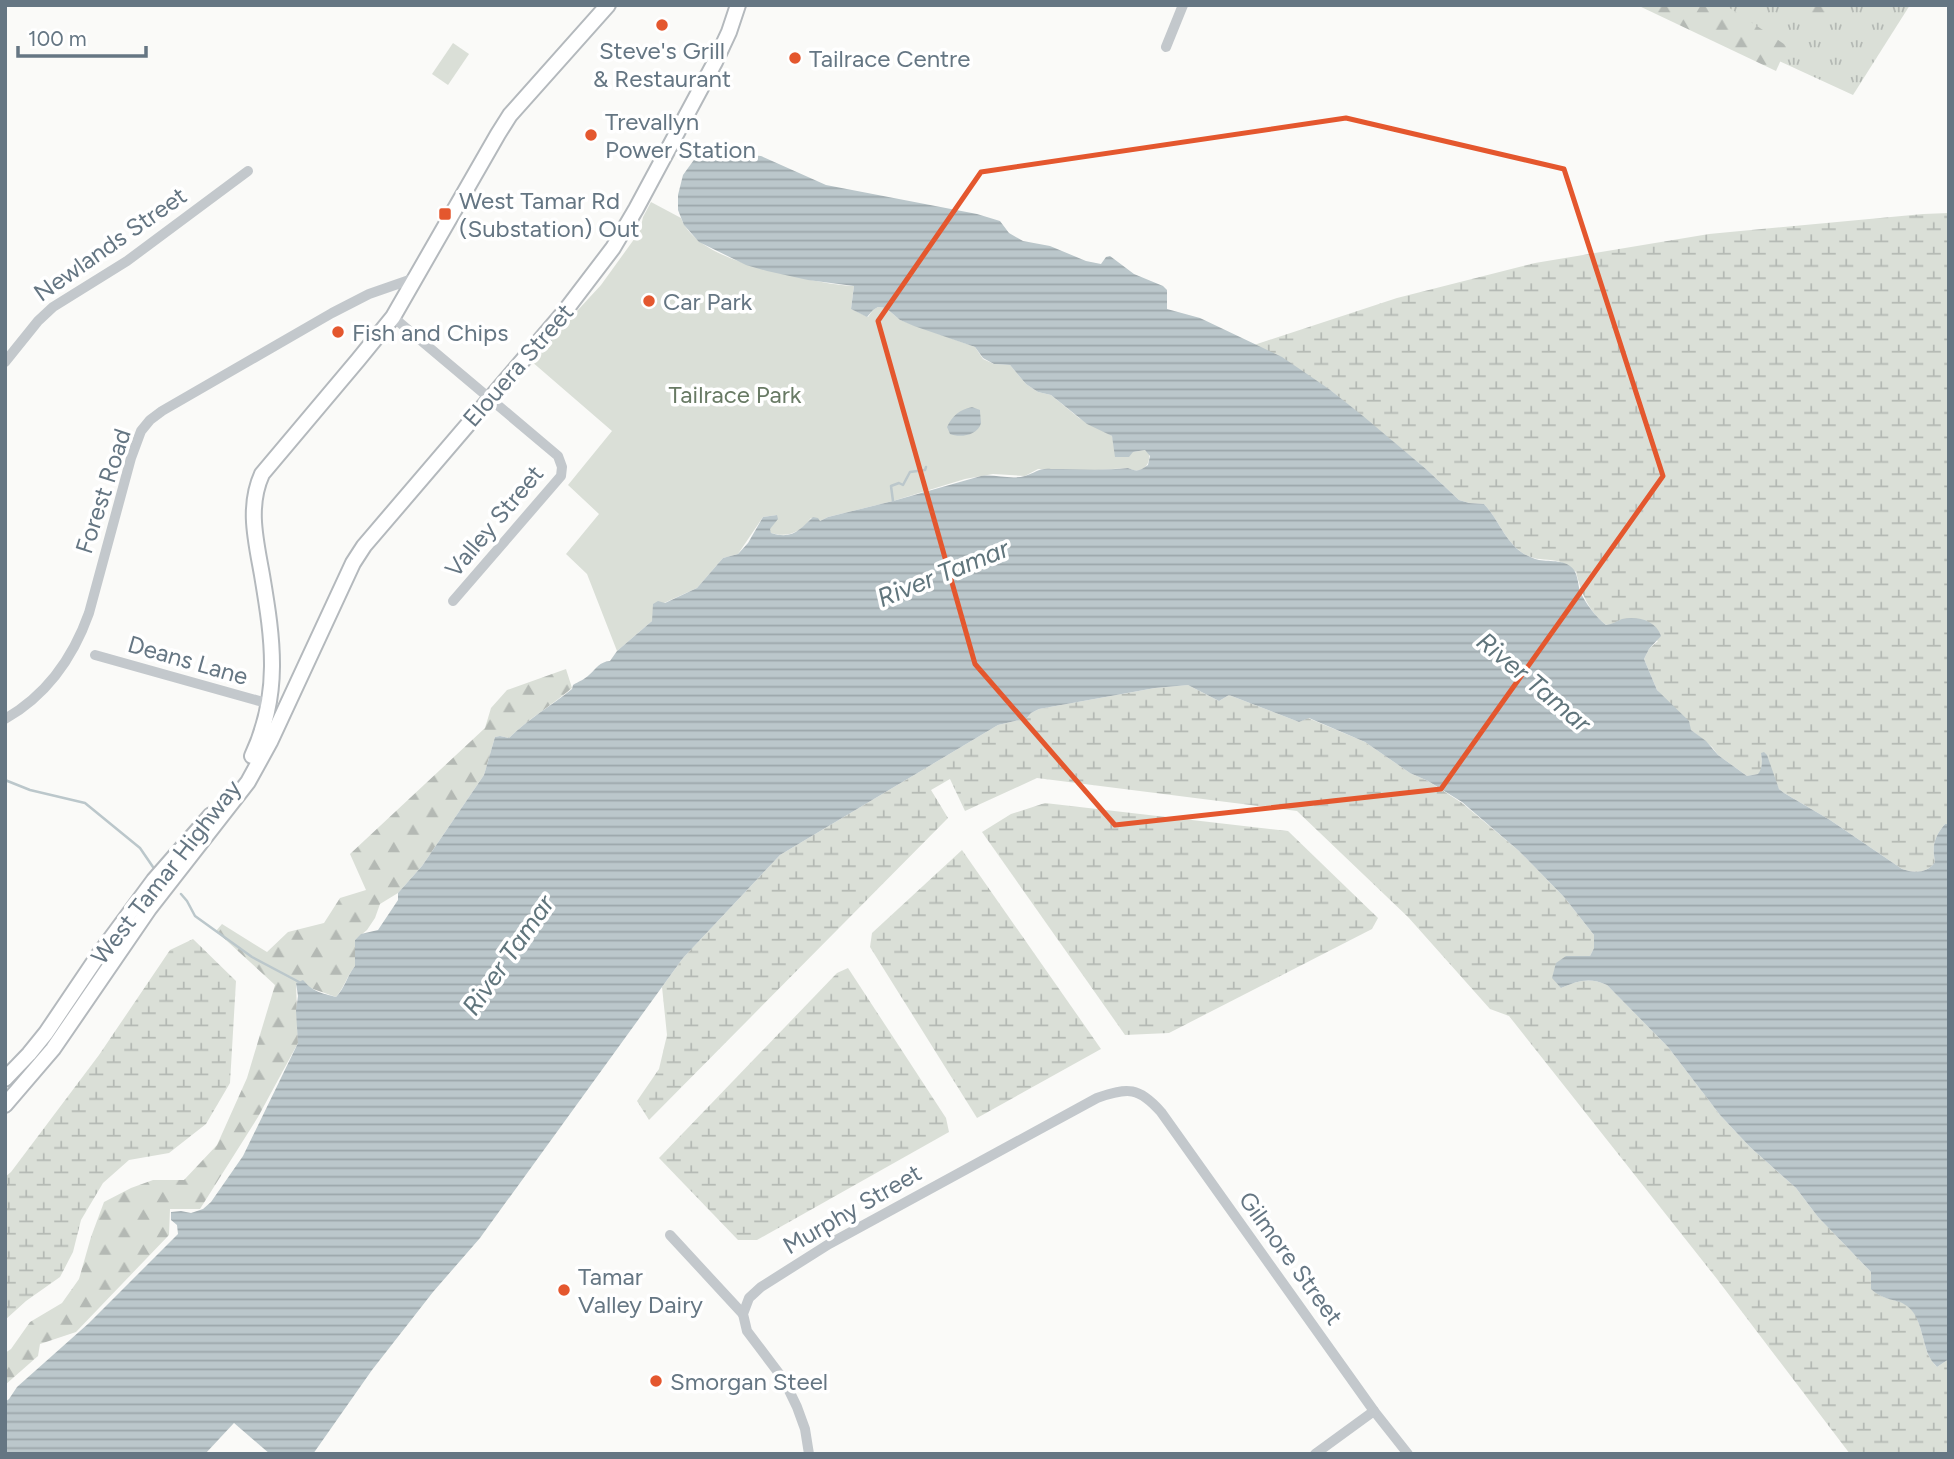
<svg xmlns="http://www.w3.org/2000/svg" width="1954" height="1459" font-family="Figtree,sans-serif">
<style>
.grass{fill:url(#grass-tufts)}
.forest{fill:url(#forest-firs)}
.wetland{fill:url(#wetland-marsh)}
.park{fill:#dadfd7}
.water{fill:url(#water-rules)}
.pier{fill:#fafaf8}
.lines{fill:none;stroke-linecap:round;stroke-linejoin:round}
.stream{stroke:#bbc7cb;stroke-width:2.5}
.highway-casing{stroke:#b4b9bd;stroke-width:18}
.minor{stroke:#c3c8cc;stroke-width:10}
.highway{stroke:#fff;stroke-width:14}
.marked{fill:none;stroke:#e4572e;stroke-width:5;stroke-linejoin:round}
.poi-dot{fill:#e4572e;stroke:#fff;stroke-width:2.5}
.labels{text-anchor:middle;dominant-baseline:central;stroke-width:7;stroke-linejoin:round;paint-order:stroke}
.poi-label{font-size:24px;fill:#657683;stroke:#fff;text-anchor:start}
.street-label{font-size:24px;fill:#657683;stroke:#fff}
.park-label{font-size:24px;fill:#687a64;stroke:#fff}
.water-label{font-size:26px;font-style:italic;fill:#60757c;stroke:#fff}
</style>
<defs>
<pattern id="grass-tufts" width="24" height="20" patternUnits="userSpaceOnUse" patternTransform="scale(1.75)"><rect width="24" height="20" fill="#dadfd7"/><path d="M3 7l-1-3M5 7V3M7 7l1-3M15 17l-1-3M17 17v-4M19 17l1-3" fill="none" stroke="#b4b9b4"/></pattern>
<pattern id="forest-firs" width="22" height="20" patternUnits="userSpaceOnUse" patternTransform="scale(1.75)"><rect width="22" height="20" fill="#dadfd7"/><path d="M5 1l3.5 6h-7zM16 11l3.5 6h-7z" fill="#b4b9b4"/></pattern>
<pattern id="wetland-marsh" width="20" height="14" patternUnits="userSpaceOnUse" patternTransform="scale(1.75)"><rect width="20" height="14" fill="#dadfd7"/><path d="M1 5h8M5 5V1M11 12h8M15 12V8" fill="none" stroke="#b4b9b4"/></pattern>
<pattern id="water-rules" width="6" height="5" patternUnits="userSpaceOnUse" patternTransform="scale(1.75)"><rect width="6" height="5" fill="#bbc7cb"/><path d="M0 2.5h6" fill="none" stroke="#9ca6aa"/></pattern>
</defs>
<rect width="100%" height="100%" fill="#fafaf8"/>
<path class="grass" d="M1658 5H1910L1853 95Z"/>
<g class="forest">
<path d="M1637 5H1725L1787 46 1776 71Z"/>
<path d="M1791 5H1831L1835 14 1816 21Z"/>
<path d="M566 669 572 688C551 706 528 719 509 738L500 736 495 737 484 775 422 866 398 893 380 904 375 918 367 930 355 940V966C347 976 344 988 336 997L296 983 298 1043 258 1117 200 1209H170L169 1235 76 1332 40 1344 38 1356 5 1385V1353L11 1349 30 1322 62 1303 79 1279 91 1237 104 1202 131 1188 153 1180H184L217 1145 247 1078 275 985 216 931 222 924 267 952 288 932 324 923 340 898 366 890 350 854 485 728 491 708 507 690Z"/>
</g>
<g class="wetland">
<path d="M1949 213V824H1945C1934 837 1932 846 1935 862 1927 874 1913 873 1902 869L1830 820 1784 793 1779 789 1761 754 1762 763 1761 771 1758 774 1747 776 1718 755 1712 747 1691 730 1657 690 1644 659 1649 649 1658 641 1620 620 1611 625H1606C1589 612 1581 593 1576 572 1570 568 1563 562 1557 561 1543 558 1534 561 1521 552 1504 539 1498 519 1484 504L1469 503 1459 500 1426 469 1329 389 1254 345 1397 298 1535 263 1709 234 1923 214Z"/>
<path d="M1188 685 1219 701 1229 695 1299 722 1308 718 1365 742 1410 773 1428 781 1462 803 1519 851 1564 897 1594 935V948L1590 956H1566L1561 988C1578 981 1589 977 1607 985L1668 1047 1720 1115 1750 1147 1796 1188 1818 1217 1871 1272 1872 1289C1885 1302 1897 1298 1907 1305 1922 1317 1922 1343 1930 1358 1932 1361 1934 1364 1937 1367L1949 1359V1454H1850L1717 1279 1509 1016 1490 1009 1408 917 1297 811 1037 778 965 811 950 779 931 790 948 818 649 1120 637 1101 659 1069 667 1035 662 987 683 958 780 855 998 725 1027 718 1031 713 1039 709 1155 688Z"/>
<path d="M1045 803 1288 831 1378 918 1372 929 1169 1033 1125 1035 982 832 1011 814Z"/>
<path d="M962 850 1101 1049 977 1118 870 947 872 933Z"/>
<path d="M193 939 236 981 230 1083 206 1124 169 1153 129 1160 103 1183 81 1220 73 1252 60 1277 26 1301 5 1320V1177L11 1172 99 1055 170 950Z"/>
<path d="M848 968 946 1118 949 1132 757 1240H738L659 1158 837 973Z"/>
</g>
<g class="park">
<path d="M453 43 469 54 448 85 432 74Z"/>
<path d="M651 202 681 218C695 254 755 267 789 275 811 280 832 285 854 286L851 309 868 317 873 310 878 307 886 308 900 320 975 347 983 359 994 364 1010 365 1026 384 1038 392 1051 395 1079 418 1112 436 1114 443 1133 452 1145 450 1149 453C1151 466 1141 475 1128 468L1083 471 1038 469 1025 476 993 474 965 479 893 501 828 517 820 521 811 518C801 532 788 538 771 533L769 529 777 519V515L763 517 738 554 723 558 697 588 664 603 652 621 617 651 587 574 566 554 599 514 568 485 612 431 531 361 601 285 640 231 643 217Z"/>
</g>
<g class="water">
<path d="M715 152 761 156 826 185 977 214 1000 221 1009 233 1023 241 1050 246 1086 261 1101 264 1106 257 1110 256 1134 274 1163 286 1167 290V309L1200 318 1282 357 1329 389 1363 416 1426 469 1459 500 1469 503 1484 504C1499 520 1505 542 1524 554 1529 556 1534 559 1539 560 1551 562 1566 559 1574 570 1578 576 1578 585 1580 591 1585 603 1596 617 1606 625 1613 624 1617 621 1622 619 1637 616 1656 620 1661 636L1649 649 1644 659 1657 690 1689 721 1691 730 1706 741 1718 755 1747 776 1758 774C1763 768 1762 761 1761 753L1764 752 1767 755 1779 789 1784 793 1830 820 1902 869C1913 873 1927 874 1935 862 1932 846 1934 837 1945 824H1949V1359L1937 1367C1935 1364 1932 1362 1930 1358 1922 1343 1922 1317 1907 1306 1897 1298 1885 1302 1871 1289V1272L1818 1217 1796 1188 1750 1147 1720 1115 1668 1047 1607 985C1589 977 1578 981 1561 988L1552 978 1556 963 1566 956H1590L1594 948V935L1564 897 1519 851 1462 802 1428 781 1410 773 1365 742 1309 718 1299 722 1229 695 1219 701 1188 685 1155 688 1039 709 1031 713 1027 718 998 725 780 855 683 958 480 1238 433 1292 372 1370 313 1454H5V1402L9 1399 17 1387 89 1323 178 1234 177 1225 171 1220V1212L181 1211 191 1213 203 1209 211 1202 243 1156 298 1043 296 1011 298 996 296 983 303 980C313 992 321 993 336 997 345 988 347 976 355 966V940L361 934 378 930 398 900V893L422 866 484 775 495 737 500 736 509 738C528 719 551 706 572 689L573 685C578 682 585 679 589 675 597 668 599 662 610 661L617 651 652 621 653 604 658 601 665 603 697 588 723 558 738 554 748 543 763 517 777 515 778 519 770 529 771 533C793 540 800 529 813 517L818 518 820 521 828 517 893 501 981 476C995 474 1011 480 1025 476 1036 473 1038 468 1051 469 1077 469 1102 471 1128 468 1137 472 1140 471 1148 465L1150 456 1145 450 1133 452 1129 457H1115L1112 436 1087 424 1051 395 1038 392 1026 384 1010 365 994 364 983 358 975 347 914 326 900 320 886 308 878 307 873 310 867 317 851 309 854 286 808 280 767 271 746 265 699 242 684 225 678 210V195L683 175 696 157 701 154Z"/>
<path d="M972 407 980 410C980 413 981 420 981 423 978 436 959 438 950 434L947 427C953 415 959 410 972 407Z"/>
</g>
<path class="pier" d="M234 1423 270 1454H205Z"/>
<g class="lines">
<g class="stream">
<path d="M893 501 891 486 899 483 903 485 910 472 925 470 926 467"/>
<path d="M5 780 30 790 85 803 140 848 153 867"/>
<path d="M181 894 187 901 195 916 252 957 299 982"/>
</g>
<g class="highway-casing">
<g id="highway">
<path d="M252 756C281 694 273 640 262 575 256 541 247 507 262 474L358 360 393 317 498 134 510 115 608 5"/>
<path d="M5 1079 29 1054 46 1033 100 953 154 880 211 815"/>
<path d="M5 1105 53 1049 149 909 248 782 270 742 353 563 364 546 565 311 613 248 636 209 715 62 729 32 738 5"/>
</g>
</g>
<g class="minor">
<path d="M1166 47 1183 5"/>
<path d="M393 317 558 456 562 467 561 476 453 601"/>
<path d="M5 362 38 321 53 307 127 261 248 171"/>
<path d="M95 655 270 704"/>
<path d="M5 719C47 695 73 658 89 613L131 458 141 431 150 420 162 411 332 313 369 294 415 278"/>
<path d="M670 1235 743 1314"/>
<path d="M809 1454 805 1429 797 1407 784 1380 747 1331 743 1314 749 1298 761 1287 829 1244 1097 1098C1128 1087 1139 1087 1161 1112L1374 1411 1408 1454"/>
<path d="M1315 1454 1374 1411"/>
</g>
<use href="#highway" class="highway"/>
</g>
<path class="marked" d="M1346 118 1564 169 1663 476 1441 789 1115 825 975 664 878 321 981 172Z"/>
<g class="poi-dot">
<circle cx="662" cy="25" r="7"/>
<circle cx="795" cy="58" r="7"/>
<circle cx="591" cy="135" r="7"/>
<rect x="438" y="207" width="14" height="14" rx="3.5"/>
<circle cx="649" cy="301" r="7"/>
<circle cx="338" cy="332" r="7"/>
<circle cx="564" cy="1290" r="7"/>
<circle cx="656" cy="1381" r="7"/>
</g>
<g class="labels">
<g class="poi-label">
<text x="662" y="50" text-anchor="middle">Steve's Grill<tspan x="662" dy="28">&amp; Restaurant</tspan></text>
<text x="809" y="58">Tailrace Centre</text>
<text x="605" y="121">Trevallyn<tspan x="605" dy="28">Power Station</tspan></text>
<text x="459" y="200">West Tamar Rd<tspan x="459" dy="28">(Substation) Out</tspan></text>
<text x="663" y="301">Car Park</text>
<text x="352" y="332">Fish and Chips</text>
<text x="578" y="1276">Tamar<tspan x="578" dy="28">Valley Dairy</tspan></text>
<text x="670" y="1381">Smorgan Steel</text>
</g>
<g class="street-label">
<text transform="translate(110 244) rotate(-35)">Newlands Street</text>
<text transform="translate(518 365) rotate(-49)">Elouera Street</text>
<text transform="translate(103 491) rotate(-72)">Forest Road</text>
<text transform="translate(494 521) rotate(-50)">Valley Street</text>
<text transform="translate(188 660) rotate(16)">Deans Lane</text>
<text transform="translate(166 872) rotate(-52)">West Tamar Highway</text>
<text transform="translate(852 1209) rotate(-30)">Murphy Street</text>
<text transform="translate(1291 1258) rotate(54)">Gilmore Street</text>
</g>
<g class="park-label">
<text x="735" y="394">Tailrace Park</text>
</g>
<g class="water-label">
<text transform="translate(943 573) rotate(-22)">River Tamar</text>
<text transform="translate(1534 682) rotate(40)">River Tamar</text>
<text transform="translate(508 955) rotate(-55)">River Tamar</text>
</g>
</g>
<rect width="1954" height="1459" fill="none" stroke="#657683" stroke-width="14"/>
<path d="M18 46v10h128v-10" fill="none" stroke="#657683" stroke-width="3.5"/>
<text x="28" y="46" font-size="21" fill="#657683" stroke="#ffffff" stroke-width="5" paint-order="stroke">100 m</text>
</svg>
